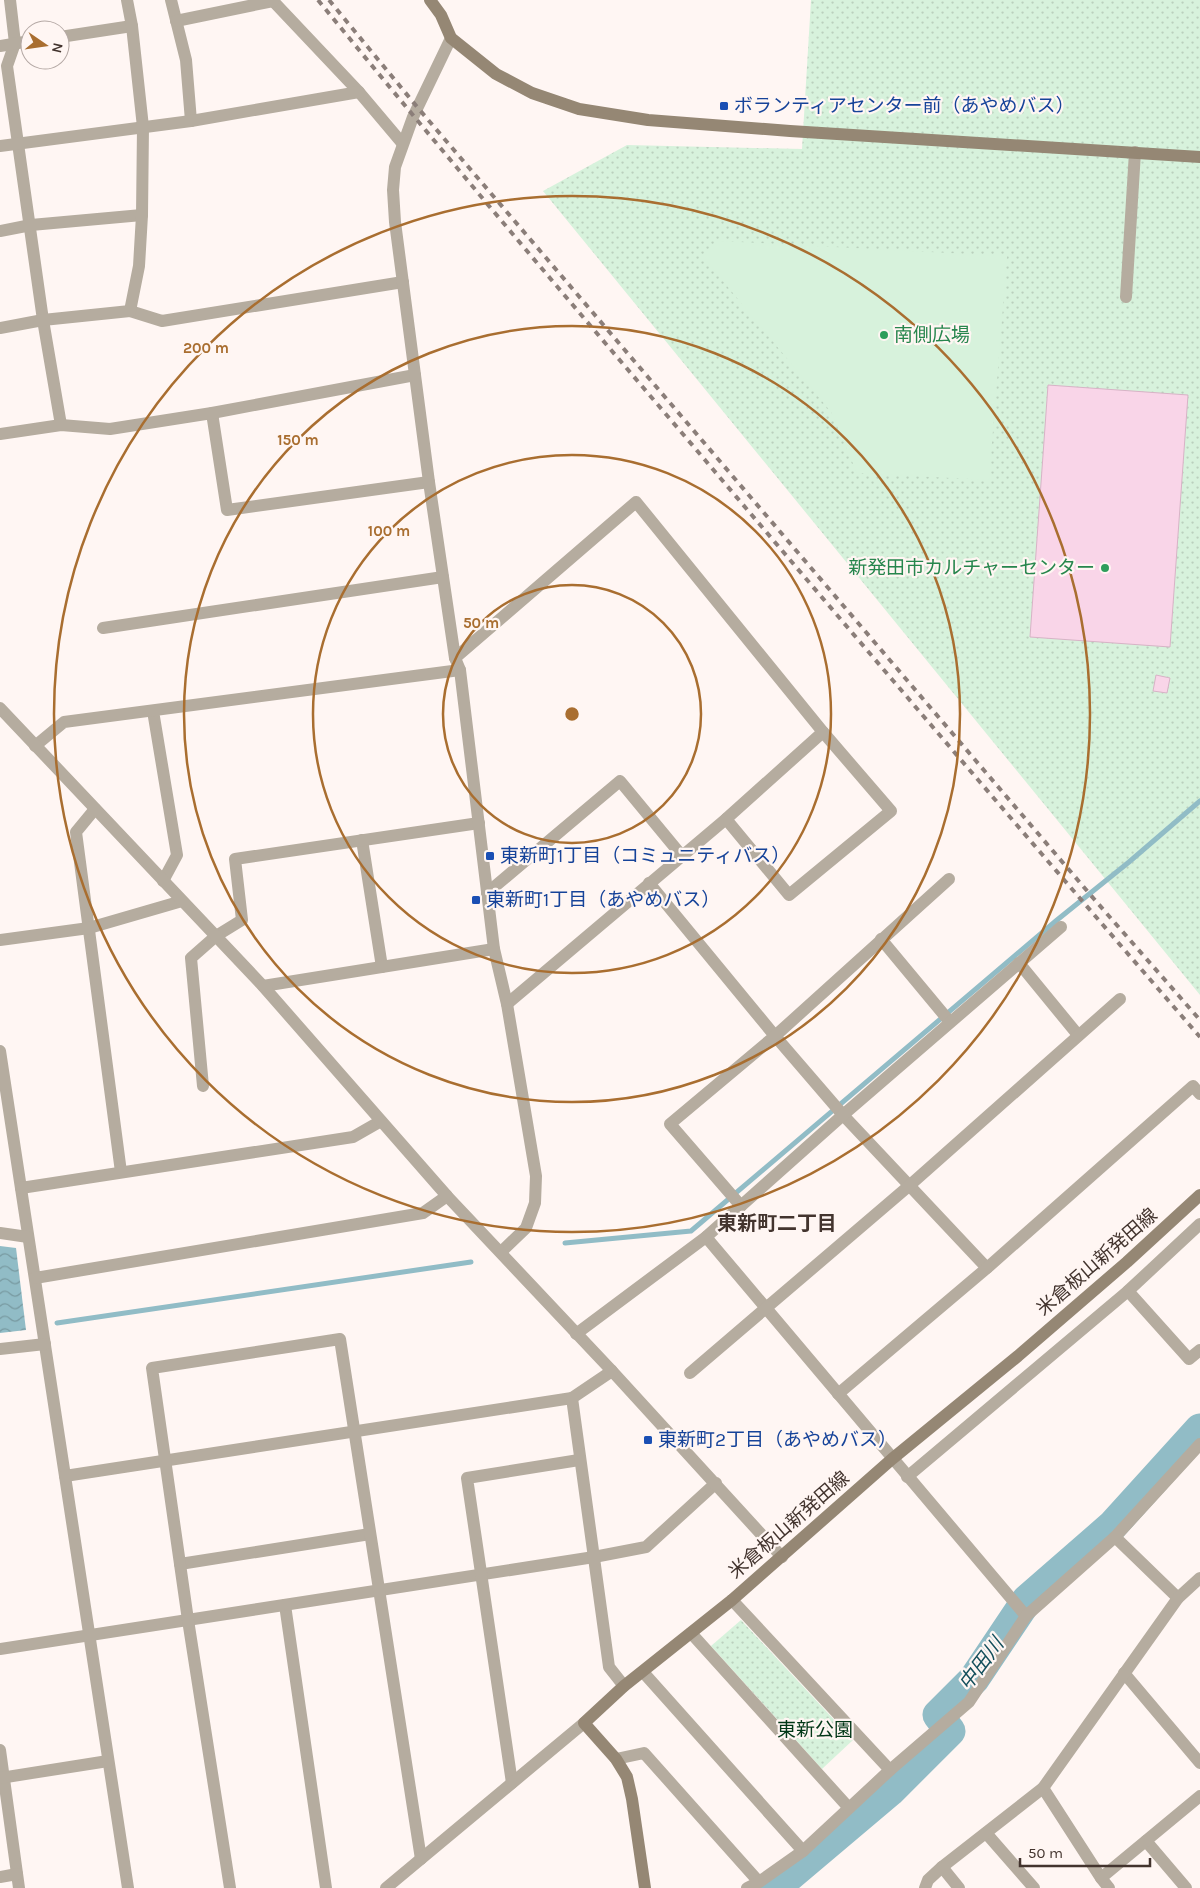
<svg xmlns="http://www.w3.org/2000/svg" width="1200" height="1888" font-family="Karla,'Noto Sans JP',sans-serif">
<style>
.grass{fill:url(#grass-dots)}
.garden{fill:#d7f2dc}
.water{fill:url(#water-waves)}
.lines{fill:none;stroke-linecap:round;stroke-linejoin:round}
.stream{stroke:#91bcc6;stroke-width:5}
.river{stroke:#91bcc6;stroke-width:31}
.building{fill:#f9d5e8;stroke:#d7b3c6}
.pedestrian{stroke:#b5ac9f;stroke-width:12}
.minor{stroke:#b5ac9f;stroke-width:12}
.tertiary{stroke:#b5ac9f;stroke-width:12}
.secondary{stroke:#958774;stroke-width:12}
.rail{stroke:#8b7e79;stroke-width:4;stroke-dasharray:6 6;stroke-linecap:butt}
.ring{fill:none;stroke:#a96e30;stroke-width:2.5}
.transit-dot{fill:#1a4fb4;stroke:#fff6f3;stroke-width:2}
.leisure-dot{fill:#2e9e5b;stroke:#fff6f3;stroke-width:2}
.labels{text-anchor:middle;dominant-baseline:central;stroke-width:4.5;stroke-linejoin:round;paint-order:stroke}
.transit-label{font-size:19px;fill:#164399;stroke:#fff6f3;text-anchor:start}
.leisure-label{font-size:19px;fill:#27864d;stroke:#fff6f3;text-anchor:start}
.street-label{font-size:19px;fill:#43342e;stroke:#fff6f3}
.park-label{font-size:19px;fill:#023717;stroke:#fff6f3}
.neighbourhood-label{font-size:20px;font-weight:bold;fill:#43342e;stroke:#fff6f3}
.water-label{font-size:20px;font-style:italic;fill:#144f5c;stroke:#fff6f3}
.centre{fill:#a96e30;stroke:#fff6f3;stroke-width:2.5}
.ring-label{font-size:15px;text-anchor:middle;font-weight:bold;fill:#a96e30;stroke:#fff6f3;stroke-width:4.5;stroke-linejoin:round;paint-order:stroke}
</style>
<defs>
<pattern id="grass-dots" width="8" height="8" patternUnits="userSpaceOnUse" patternTransform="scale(1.25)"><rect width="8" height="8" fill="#d7f2dc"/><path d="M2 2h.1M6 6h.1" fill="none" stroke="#bad0bd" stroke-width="1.8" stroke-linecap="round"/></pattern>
<pattern id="water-waves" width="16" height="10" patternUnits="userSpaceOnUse" patternTransform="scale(1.25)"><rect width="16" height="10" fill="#91bcc6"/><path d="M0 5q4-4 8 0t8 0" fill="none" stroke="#789aa1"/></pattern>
</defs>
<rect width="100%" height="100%" fill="#fff6f3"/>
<g class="grass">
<path d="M811 0H1200V995L543 191 627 145 802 149Z"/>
<path d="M741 1620 853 1740 822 1769 711 1646Z"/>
</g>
<path class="garden" d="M721 241 1007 256 989 480 857 473 831 412 704 258Z"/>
<path class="water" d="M0 1246 16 1248 26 1330 0 1333Z"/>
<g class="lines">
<g class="stream">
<path d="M565 1243 691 1231 1057 920 1129 862 1200 801"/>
<path d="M57 1323 471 1262"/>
</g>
<path class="river" d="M775 1888 890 1791 950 1731 938 1715 974 1679 1027 1600 1113 1525 1200 1429"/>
</g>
<g class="building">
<path d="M1048 385 1188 395 1170 647 1030 637Z"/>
<path d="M1156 675 1170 678 1167 693 1153 691Z"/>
</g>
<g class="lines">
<path class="pedestrian" d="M1126 297 1135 152"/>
<g class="minor">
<path d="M10 0 15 43 7 66 43 320 61 425"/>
<path d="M171 0 186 60 191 121"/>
<path d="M272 0 359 92 402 143"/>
<path d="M176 21 273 1"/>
<path d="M60 37 132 26"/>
<path d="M0 46 30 41"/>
<path d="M0 146 191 121 359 92"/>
<path d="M0 231 31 225 142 215"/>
<path d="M130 311 162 321 403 282"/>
<path d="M0 328 43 320 130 311 139 266 142 215 143 127 132 26 127 0"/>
<path d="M212 413 227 510 429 482"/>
<path d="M0 434 61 425 110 429 212 413 415 375"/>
<path d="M103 628 443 577"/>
<path d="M455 658 636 502 823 732 891 811 789 895 726 819"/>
<path d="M153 711 177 855 163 881"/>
<path d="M35 746 64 722 460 670"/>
<path d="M95 809 76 832 121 1172"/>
<path d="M362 840 382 967"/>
<path d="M649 883 775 1036 843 1115 987 1268"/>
<path d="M487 893 620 781 682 856"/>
<path d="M881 939 950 1022"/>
<path d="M0 940 89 928 182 901"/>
<path d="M1019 963 1078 1035"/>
<path d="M263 986 494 949"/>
<path d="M507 1004 726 819 823 732"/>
<path d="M0 1051 128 1888"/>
<path d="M203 1086 191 958 216 936 242 920 235 859 479 823"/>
<path d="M21 1188 353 1137 381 1121"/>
<path d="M741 1206 670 1124 775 1036 949 879"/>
<path d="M0 1233 28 1237"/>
<path d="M706 1237 1026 1616"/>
<path d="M35 1278 423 1213 447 1196"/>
<path d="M1128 1291 1189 1359 1200 1350"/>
<path d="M576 1334 706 1237 843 1115 1061 927"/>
<path d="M0 1349 45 1344"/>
<path d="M690 1373 910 1185 1120 999"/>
<path d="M838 1394 987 1268 1193 1086 1200 1094"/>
<path d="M65 1476 572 1398"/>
<path d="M907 1477 1128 1291 1200 1224"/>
<path d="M1115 1537 1178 1598"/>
<path d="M180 1564 370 1534"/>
<path d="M732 1600 890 1770"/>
<path d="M285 1605 326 1888"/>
<path d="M691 1633 849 1808"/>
<path d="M0 1649 594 1557 646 1547 716 1483"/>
<path d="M643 1672 803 1851"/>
<path d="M1124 1673 1200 1763"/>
<path d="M0 1750 19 1888"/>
<path d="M616 1759 644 1753 759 1882"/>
<path d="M0 1778 108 1761"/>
<path d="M512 1783 467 1478 579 1460"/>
<path d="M1043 1788 1101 1878 1109 1888"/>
<path d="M986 1833 1034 1888"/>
<path d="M1146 1841 1186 1888"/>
<path d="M942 1867 959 1888"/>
<path d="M0 1877 17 1874"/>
<path d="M1101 1878 1200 1796"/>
<path d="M230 1888 188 1620 152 1368 340 1339 421 1859"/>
<path d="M747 1888 759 1882 803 1851 890 1770 969 1702 1026 1616 1115 1537 1200 1444"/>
<path d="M925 1888 928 1880 942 1867 1043 1788 1178 1598 1200 1578"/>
</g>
<g class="tertiary">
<path d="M451 38 413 117 395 167 393 190 395 222 429 482 455 658 460 670 494 949 507 1004 536 1176 535 1203 526 1228 501 1252"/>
<path d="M0 708 263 986 447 1196 612 1371 782 1557"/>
<path d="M612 1371 572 1398 609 1667 624 1686"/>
<path d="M386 1888 584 1723"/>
</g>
<g class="secondary">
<path d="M430 0 441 15 451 38 496 74 532 93 579 109 648 120 790 131 1200 157"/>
<path d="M645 1888 632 1799 627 1777 616 1759 584 1723 624 1686 732 1600 892 1459 1018 1356 1127 1262 1200 1195"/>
</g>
<g class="rail">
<path d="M318 0C439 148 563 294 688 440 858 640 1028 839 1200 1037"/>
<path d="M329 0 418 108 1094 899 1200 1020"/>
</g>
</g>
<g class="ring">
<circle cx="572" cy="714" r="129"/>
<circle cx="572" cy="714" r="259"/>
<circle cx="572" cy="714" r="388"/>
<circle cx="572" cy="714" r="518"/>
</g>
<g class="transit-dot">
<rect x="719" y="101" width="10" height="10" rx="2.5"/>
<rect x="485" y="851" width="10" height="10" rx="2.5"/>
<rect x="471" y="895" width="10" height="10" rx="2.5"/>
<rect x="643" y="1435" width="10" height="10" rx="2.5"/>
</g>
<g class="leisure-dot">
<circle cx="884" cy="335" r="5"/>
<circle cx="1105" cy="568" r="5"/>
</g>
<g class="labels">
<g class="transit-label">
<text x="734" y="106">ボランティアセンター前（あやめバス）</text>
<text x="500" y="856">東新町1丁目（コミュニティバス）</text>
<text x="486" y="900">東新町1丁目（あやめバス）</text>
<text x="658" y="1440">東新町2丁目（あやめバス）</text>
</g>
<g class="leisure-label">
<text x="894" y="335">南側広場</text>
<text x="1095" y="568" text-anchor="end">新発田市カルチャーセンター</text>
</g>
<g class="street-label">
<text transform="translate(1097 1262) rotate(-41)">米倉板山新発田線</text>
<text transform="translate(789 1525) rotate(-41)">米倉板山新発田線</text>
</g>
<g class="park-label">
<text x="815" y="1730">東新公園</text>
</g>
<g class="neighbourhood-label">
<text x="777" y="1223">東新町二丁目</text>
</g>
<g class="water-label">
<text transform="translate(981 1664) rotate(-53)">中田川</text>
</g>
</g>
<circle cx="572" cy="714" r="8" class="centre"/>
<g class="ring-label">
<text x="206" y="353">200 m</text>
<text x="298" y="445">150 m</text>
<text x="389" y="536">100 m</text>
<text x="481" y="628">50 m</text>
</g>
<g transform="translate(45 45) rotate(103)"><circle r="24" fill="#fff6f3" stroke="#b4a8a4"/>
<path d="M0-4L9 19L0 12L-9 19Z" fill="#a96e30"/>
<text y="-8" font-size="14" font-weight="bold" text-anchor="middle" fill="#43342e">N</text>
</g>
<path d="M1020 1858v8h130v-8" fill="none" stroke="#43342e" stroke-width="2.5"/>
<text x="1028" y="1858" font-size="15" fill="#43342e" stroke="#fff6f3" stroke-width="4" paint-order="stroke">50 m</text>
</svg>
